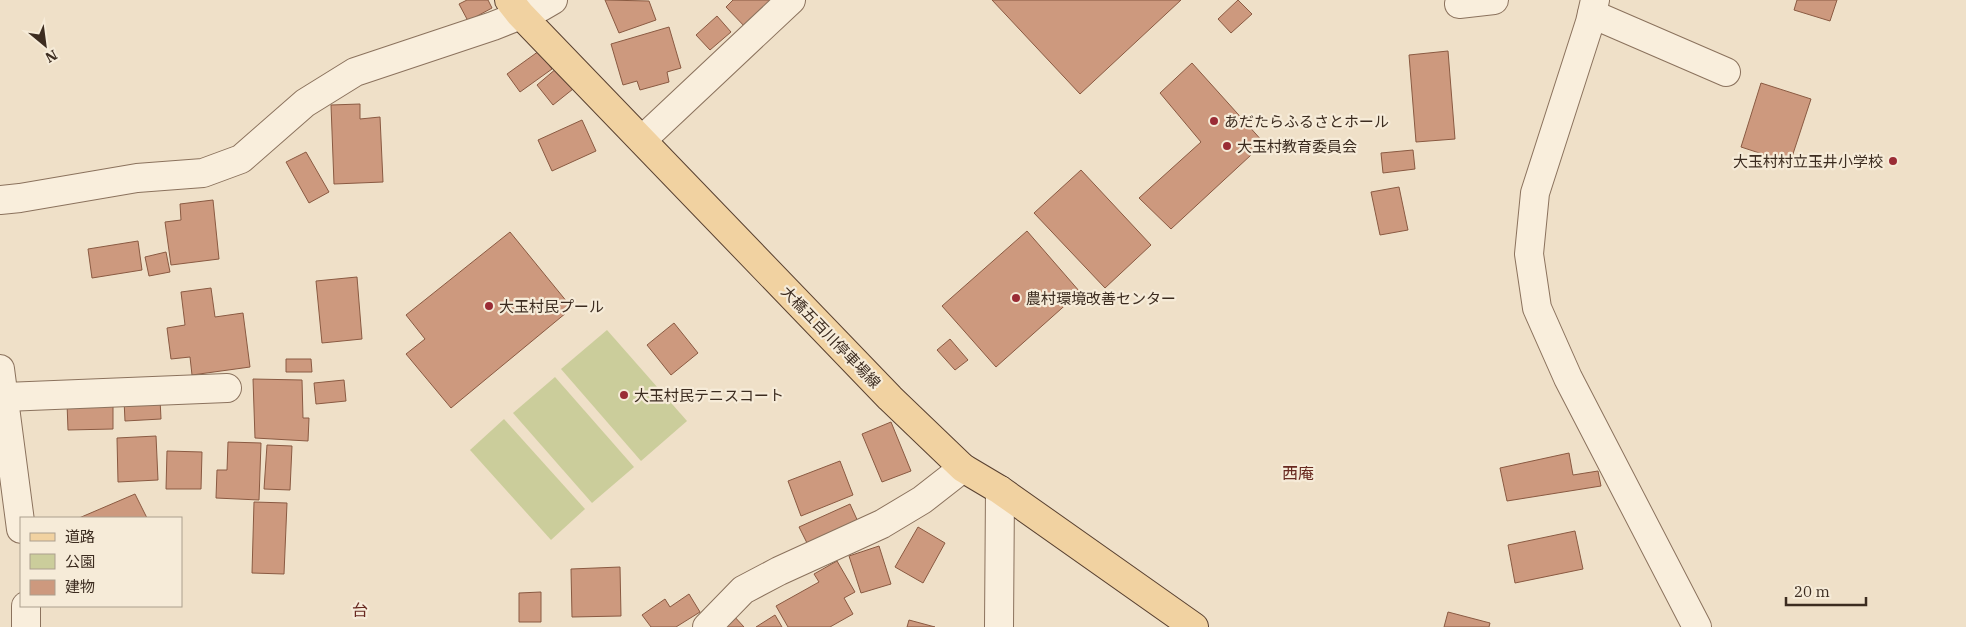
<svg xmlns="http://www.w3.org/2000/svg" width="1966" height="627" font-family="'IBM Plex Serif','Noto Sans JP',serif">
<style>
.green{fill:#cbcd9b}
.building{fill:#cd997e;stroke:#8a5a42}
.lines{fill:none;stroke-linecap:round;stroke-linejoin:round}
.minor-casing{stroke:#8b725d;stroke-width:30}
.major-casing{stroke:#594131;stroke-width:30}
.minor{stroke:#f9eedc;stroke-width:28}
.major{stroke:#f1d2a1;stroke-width:28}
.poi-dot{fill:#9a2c35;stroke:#f6ebd8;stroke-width:2}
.labels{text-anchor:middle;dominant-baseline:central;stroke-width:4.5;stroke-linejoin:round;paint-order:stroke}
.poi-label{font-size:15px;fill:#3c2c20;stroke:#f6ebd8;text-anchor:start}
.street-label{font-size:15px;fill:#3c2c20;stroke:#f6ebd8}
.neighbourhood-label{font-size:16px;fill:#682920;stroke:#f6ebd8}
</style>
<rect width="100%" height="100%" fill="#efe0c8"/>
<g class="green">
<path d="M607 330 687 421 641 461 561 369Z"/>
<path d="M555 377 634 467 592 503 513 413Z"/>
<path d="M504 419 585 509 551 540 470 450Z"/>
</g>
<g class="building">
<path d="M467 0H488L492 8 468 21 459 4Z"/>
<path d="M605 0 649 1 656 20 619 33Z"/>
<path d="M733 0H778L747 29 726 7Z"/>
<path d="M992 0H1181L1080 94Z"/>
<path d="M1238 0 1252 14 1231 33 1218 19Z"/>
<path d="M1797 0H1837L1830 21 1794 10Z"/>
<path d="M717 16 731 32 710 50 696 35Z"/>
<path d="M669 27 681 68 667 72 669 82 640 90 637 81 623 85 611 44Z"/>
<path d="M539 51 552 69 520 92 507 74Z"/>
<path d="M1448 51 1455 139 1416 142 1409 55Z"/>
<path d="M1192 63 1264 143 1171 229 1139 198 1201 142 1160 93Z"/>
<path d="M557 68 573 89 553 105 537 85Z"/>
<path d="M1761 83 1811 99 1790 163 1741 147Z"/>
<path d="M360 104V119L380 117 383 182 334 184 331 105Z"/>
<path d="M582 120 596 151 552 171 538 140Z"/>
<path d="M1413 150 1415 169 1383 173 1381 153Z"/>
<path d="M306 152 329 192 309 203 286 162Z"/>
<path d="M1081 170 1151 245 1105 288 1034 213Z"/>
<path d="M1399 187 1408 230 1380 235 1371 192Z"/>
<path d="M213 200 219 259 171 265 165 222 181 220 180 204Z"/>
<path d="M1027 231 1080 292 996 367 942 306Z"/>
<path d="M510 232 572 308 451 408 406 354 425 339 406 315Z"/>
<path d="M138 241 142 270 92 278 88 249Z"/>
<path d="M166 252 170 272 149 276 145 257Z"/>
<path d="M357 277 362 339 322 343 316 281Z"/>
<path d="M211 288 215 317 243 313 250 367 192 375 190 357 171 359 167 328 185 325 181 292Z"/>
<path d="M674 323 698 353 671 375 647 345Z"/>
<path d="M950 339 968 360 955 370 937 350Z"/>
<path d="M286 359H311L312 372H286Z"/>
<path d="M253 379 302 380 303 418H309L308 441 255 438Z"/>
<path d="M344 380 346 401 316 404 314 383Z"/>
<path d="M160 399 161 419 125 421 124 400Z"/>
<path d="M113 402V429L68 430 67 403Z"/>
<path d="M891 422 911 471 882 482 862 434Z"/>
<path d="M156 436 158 480 118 482 117 438Z"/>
<path d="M228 442 261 443 259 500 216 498 217 470H227Z"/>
<path d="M267 445 292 446 290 490 264 489Z"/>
<path d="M167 451 202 452 201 489H166Z"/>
<path d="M1569 453 1573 475 1598 471 1601 486 1507 501 1500 468Z"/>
<path d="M840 461 853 495 801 516 788 481Z"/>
<path d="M135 494 147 518H79Z"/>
<path d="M254 502 287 503 284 574 252 573Z"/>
<path d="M850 504 859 524 809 547 799 527Z"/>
<path d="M918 527 945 543 923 583 895 567Z"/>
<path d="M1575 531 1583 569 1515 583 1508 545Z"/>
<path d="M879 546 891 584 861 593 849 556Z"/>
<path d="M837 561 855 592 844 598 853 614 830 627H788L776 606 819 582 814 574Z"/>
<path d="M620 567 621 616 572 617 571 569Z"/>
<path d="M541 592V622H519V593Z"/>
<path d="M689 594 700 612 676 627H651L642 615 665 599 670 607Z"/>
<path d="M1448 612 1490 623 1489 627H1444Z"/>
<path d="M733 615 744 627H719Z"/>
<path d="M775 615 782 627H756Z"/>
<path d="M909 620 935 627H907Z"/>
</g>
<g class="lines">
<g class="minor-casing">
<g id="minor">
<path d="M1595 0 1590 22 1535 193 1529 254 1537 308 1568 378 1697 627"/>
<path d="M1459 4 1494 0"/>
<path d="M1592 14 1726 72"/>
<path d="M642 140 791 0"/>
<path d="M0 200 20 198 137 178 203 173 241 159 305 103 355 72 493 26 541 7 553 0"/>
<path d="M0 369 21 529"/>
<path d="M5 397 227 388"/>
<path d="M26 606V627"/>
<path d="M707 627 743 590 779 571 882 524 922 500 963 468"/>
<path d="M999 627 1000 490"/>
</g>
</g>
<g class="major-casing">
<path id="major" d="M509 0 520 14 890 398 963 468 1000 490 1194 627"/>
</g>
<use href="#minor" class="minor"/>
<use href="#major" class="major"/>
</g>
<g class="poi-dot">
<circle cx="1214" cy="121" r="5"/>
<circle cx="1227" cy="146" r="5"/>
<circle cx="1893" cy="161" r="5"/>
<circle cx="1016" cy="298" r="5"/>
<circle cx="489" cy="306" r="5"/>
<circle cx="624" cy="395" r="5"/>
</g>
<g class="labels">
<g class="poi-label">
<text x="1224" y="121">あだたらふるさとホール</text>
<text x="1237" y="146">大玉村教育委員会</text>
<text x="1883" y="161" text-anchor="end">大玉村村立玉井小学校</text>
<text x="1026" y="298">農村環境改善センター</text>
<text x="499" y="306">大玉村民プール</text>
<text x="634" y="395">大玉村民テニスコート</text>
</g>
<g class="street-label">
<text transform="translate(831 337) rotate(46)">大橋五百川停車場線</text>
</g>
<g class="neighbourhood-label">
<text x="1298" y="473">西庵</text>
<text x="360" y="610">台</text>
</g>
</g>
<rect x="20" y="517" width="162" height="90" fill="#f6ebd8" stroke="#ac9f8e"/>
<rect x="30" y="533" width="25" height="8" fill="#f1d2a1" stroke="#ac9f8e"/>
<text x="65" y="542" font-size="15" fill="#3c2c20">道路</text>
<rect x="30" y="554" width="25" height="15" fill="#cbcd9b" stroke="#ac9f8e"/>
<text x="65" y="567" font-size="15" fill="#3c2c20">公園</text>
<rect x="30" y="580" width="25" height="15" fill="#cd997e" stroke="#ac9f8e"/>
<text x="65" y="592" font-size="15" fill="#3c2c20">建物</text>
<g transform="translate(45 45) rotate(151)" stroke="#f6ebd8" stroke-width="4" paint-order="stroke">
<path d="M0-4L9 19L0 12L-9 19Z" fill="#3c2c20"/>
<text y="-8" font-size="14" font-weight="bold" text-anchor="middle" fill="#3c2c20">N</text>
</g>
<path d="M1786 597v8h80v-8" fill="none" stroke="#3c2c20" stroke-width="2.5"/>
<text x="1794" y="597" font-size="15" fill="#3c2c20" stroke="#f6ebd8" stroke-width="4" paint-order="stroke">20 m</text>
</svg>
